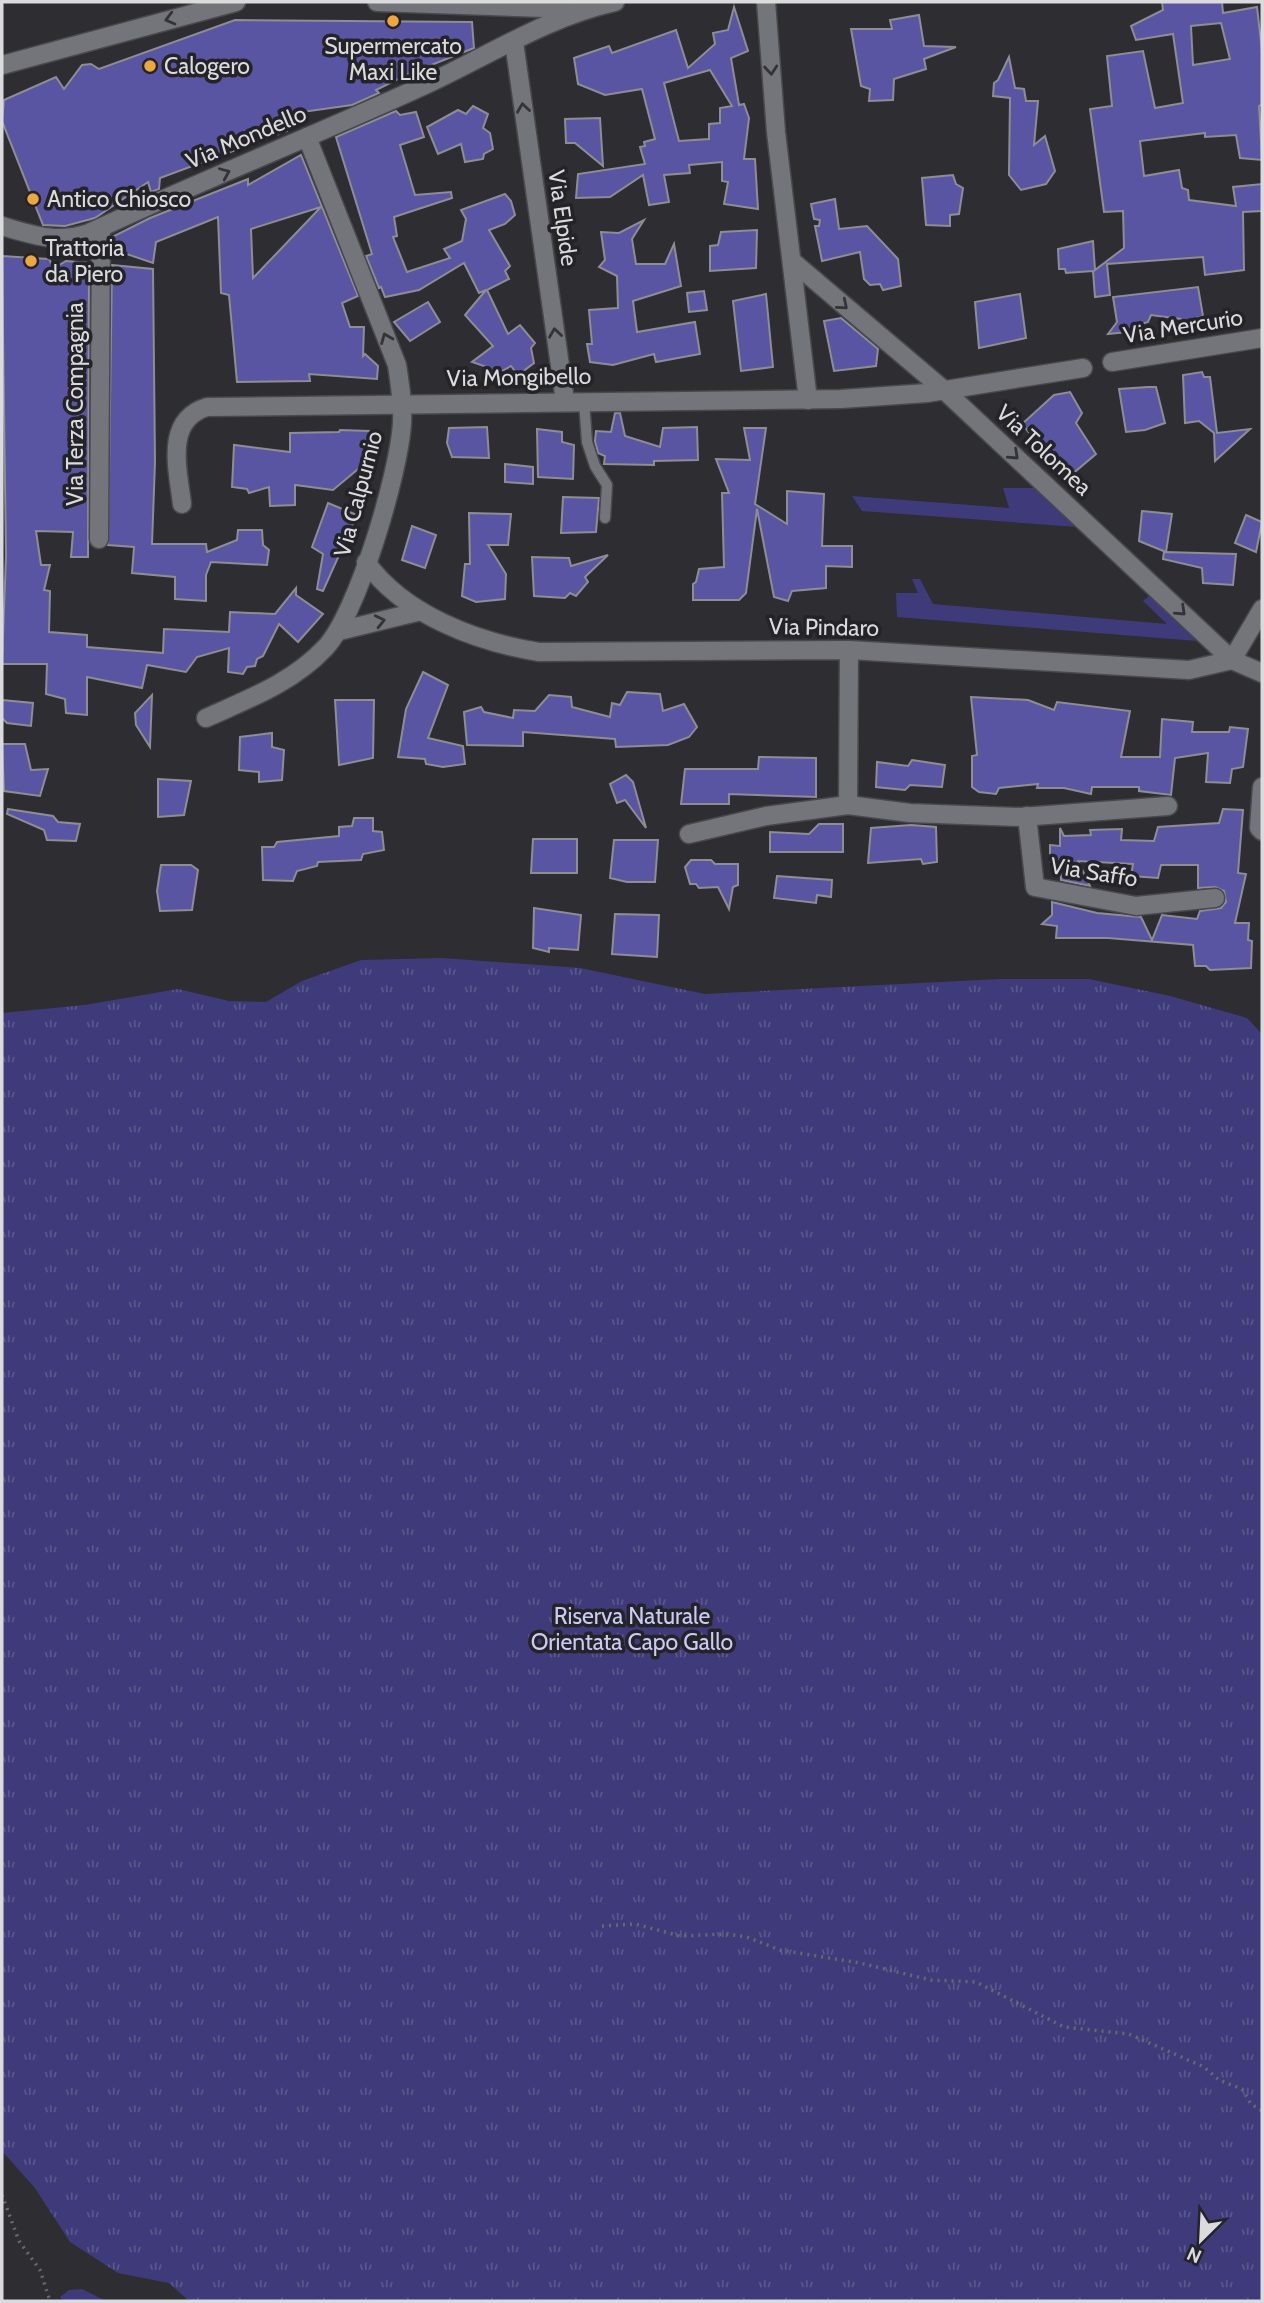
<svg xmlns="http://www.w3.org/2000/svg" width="1264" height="2303" font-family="Cabin,sans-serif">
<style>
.grass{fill:#3f3b7b}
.park{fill:url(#park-tufts)}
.building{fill:#5955a3;stroke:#8d8d93;stroke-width:2;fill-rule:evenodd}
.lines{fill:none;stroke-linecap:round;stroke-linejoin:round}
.lane-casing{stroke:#48484d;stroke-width:13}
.street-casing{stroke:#48484d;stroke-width:21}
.path{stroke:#69696d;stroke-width:3.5;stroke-dasharray:2 5;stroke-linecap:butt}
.lane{stroke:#74757a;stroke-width:10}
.street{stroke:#74757a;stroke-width:18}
.oneway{stroke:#333338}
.poi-dot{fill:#eea73d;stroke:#232328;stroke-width:2.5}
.labels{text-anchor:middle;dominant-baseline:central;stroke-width:7;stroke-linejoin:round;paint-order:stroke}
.poi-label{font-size:23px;fill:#dbdbde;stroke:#232328;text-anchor:start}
.street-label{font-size:23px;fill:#dbdbde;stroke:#232328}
.park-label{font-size:23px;fill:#c9cbf6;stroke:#232328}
</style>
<defs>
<pattern id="park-tufts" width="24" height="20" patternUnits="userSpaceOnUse" patternTransform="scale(1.75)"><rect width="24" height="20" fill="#3f3b7b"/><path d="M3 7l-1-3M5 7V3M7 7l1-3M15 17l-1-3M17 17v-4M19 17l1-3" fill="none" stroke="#5a578d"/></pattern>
</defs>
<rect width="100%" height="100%" fill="#2d2d32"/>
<g class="grass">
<path d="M1003 488H1037L1077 527 862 511 852 496 1009 508Z"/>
<path d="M912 579H920L933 604 1167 624 1143 601 1150 595 1197 641 897 617 896 593H918Z"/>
<path d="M82 2289 106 2301H63L60 2297 69 2290Z"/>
</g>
<path class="park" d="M442 958 580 968 705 994 1001 979H1089L1170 996 1247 1018 1262 1034V2301H189L169 2283 118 2273 70 2242 35 2188 2 2151V1013L85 1005 178 989 229 1001 266 1002 302 981 361 960Z"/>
<g class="building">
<path d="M1162 2H1222L1223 13 1257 7 1262 51V105L1259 106 1262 160 1240 158 1236 135 1205 137V133L1140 141 1144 176 1179 170 1182 188 1188 190 1189 200 1236 206 1233 187 1262 184V211L1243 212 1244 270 1205 275 1203 257 1107 264 1110 295 1095 297 1093 271 1066 273 1065 269H1059L1058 249 1093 241 1095 270 1124 248 1123 211 1104 212 1090 109 1112 106 1107 56 1143 51 1155 108 1183 103 1173 34 1136 40 1131 26 1163 10ZM1221 23 1230 59 1193 65 1191 26Z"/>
<path d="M734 7 748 51 731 58 739 105 744 104 749 118 744 159H755L758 209 724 204 728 182 722 181V162L689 165 690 173 664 175 669 202 649 205 643 175 610 197 576 198 578 174 645 164 640 147 645 146 644 142 655 139 642 89 605 95 578 84 574 58 609 46 612 53 676 30 688 68 715 44 713 33 728 30ZM710 70 732 106 720 108V123L709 124V139L679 141 664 83Z"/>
<path d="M919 15 924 46 956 47 924 59 926 69 894 79 893 100 869 101 870 89 861 86 851 29H892L890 20Z"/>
<path d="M235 20 472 22 474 48 406 75 376 90 379 93 352 105 302 112 304 116 287 121V131L160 178 159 189 151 192 148 182 95 218 65 226 43 225 2 121 4 100 56 77 64 89 82 65 91 64 99 69Z"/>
<path d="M1009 57 1015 88 1024 89 1026 101H1038L1034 145 1045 136 1055 171 1046 184 1021 190 1009 175 1010 98 993 96 994 83 998 80Z"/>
<path d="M473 106 488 114 483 128 490 133 493 149 484 154 483 159 465 162 461 144 438 154 427 127 458 110 466 114Z"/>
<path d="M396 111 400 115 416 112 424 137 400 145 415 195 451 192 452 198 394 217 397 236 393 237 407 272 450 258 444 249 462 241 466 219 461 210 505 194 511 201 515 215 505 224 489 230 510 266 505 271 509 279 487 290 508 334 520 325 535 343 531 348 534 363 518 375 511 366 493 376 487 367 472 362 493 346 465 315 486 290 479 293 464 263 419 290 385 297 381 287 379 288 366 256 372 254 336 137Z"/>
<path d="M600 118 603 166 575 143H566L565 119Z"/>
<path d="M301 155 358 296 342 303 350 327H364L363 356 365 354 378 366 377 379 309 374 310 381 237 382 229 295 221 293 218 217 156 242 153 263 112 249V237L150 218 248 179V185ZM321 207 253 278 251 229Z"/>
<path d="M953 175 956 184 963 188 959 214 950 215V226L926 225 922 178Z"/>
<path d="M835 199 839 229 867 226 898 259 901 286 883 290 880 284 870 285 864 279 860 252 822 261 815 226H819L820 220 814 219 811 204Z"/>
<path d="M644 220 632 239 636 264H665L674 244 681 286 633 301 637 332 695 322 700 354 656 362 654 354 613 365 590 362 587 344H592L589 310 618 308 617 276 599 267 605 260 601 232 619 233Z"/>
<path d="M757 230 756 268 710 271V246L718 245 721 232Z"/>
<path d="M2 256 49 259 54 268 66 261 89 263 88 557H71L73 532 36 531 41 565H50L44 590 50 591 49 632 87 635V647L163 653 164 629 229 632 230 612 275 614 296 588V595L323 614 298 642 279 624 263 656 257 659 255 666 247 667 243 674 228 672 229 648 197 657 186 672 147 665 142 688 87 677V715L66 713 65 699 46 694 47 664H2L6 556Z"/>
<path d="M112 265 153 269 155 462 152 544H206L207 552 237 540 238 530H262L263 545 269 550 267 565 211 562 206 575V601L175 599V577L132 573 134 547 108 545Z"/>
<path d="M1198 287 1203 316 1182 322 1181 319 1151 315 1148 322 1138 325 1137 331 1108 334 1117 322 1113 297Z"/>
<path d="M704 291 707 310 689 312 687 293Z"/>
<path d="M766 294 773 367 741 371 733 301Z"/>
<path d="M1020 294 1026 338 979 348 975 302Z"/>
<path d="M428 302 440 322 410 341 394 322Z"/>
<path d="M841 318 878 349 876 366 834 371 824 321Z"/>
<path d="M1202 372 1204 377H1210L1217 433 1250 429 1215 461 1214 433 1199 421 1185 423 1183 375Z"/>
<path d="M1148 387H1156L1165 423 1145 430 1126 432 1119 389Z"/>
<path d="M1070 392 1082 413 1076 423 1096 454 1070 476 1050 446 1041 447 1022 424 1054 395Z"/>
<path d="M615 413H620L625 436 660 447 663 428 697 427 698 460 654 461V465L604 464 605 456 598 453 595 441 596 431 611 432Z"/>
<path d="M487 427 489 458 452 457 447 443 449 428Z"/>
<path d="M744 428H766L755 504 787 524V491L824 494 822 546H852V567L826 566V588L792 591 788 601 774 597 757 509 746 593 739 600H693V584L696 582 699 569 724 567 722 493H729L716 459 750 460Z"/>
<path d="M537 429 562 432V442L574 445 573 479 538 477Z"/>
<path d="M340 430 369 431 372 439 363 465 333 490 295 485V505L270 506 269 487 249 493 247 489 232 487 234 445 290 452V433L339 432Z"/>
<path d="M505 464 533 467V484L505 482Z"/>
<path d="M563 497 599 498 596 532 561 533Z"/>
<path d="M328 503 357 515 323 591 317 589 323 554 312 547Z"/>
<path d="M1142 511 1172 514 1166 552 1139 541Z"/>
<path d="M469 513 511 514 508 545H488L506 574 505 599 476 602 462 596 465 564H470Z"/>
<path d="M1246 515 1262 522 1256 552 1235 543Z"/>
<path d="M412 526 436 535 425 568 402 560Z"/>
<path d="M1164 552 1236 554 1233 585 1203 583 1202 568 1163 559Z"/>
<path d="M608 555 585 577 588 582 576 596 570 593 565 598 534 596 532 557 569 558 571 566Z"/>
<path d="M423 672 448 685 428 738 463 746 465 764 443 767 426 764 425 759 398 757 406 709Z"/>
<path d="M627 692 660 694 663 711 684 704 697 727 689 737 668 745 616 747 615 739 523 732V746L467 745 464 712 481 707 484 712 513 718 514 710 535 711 549 695 571 697 572 707 610 717 612 703 620 705Z"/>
<path d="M152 695 150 747 136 725 135 713Z"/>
<path d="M971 697 1028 700 1054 710 1057 702 1130 711 1121 757H1160L1162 719 1193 722 1192 732H1229L1230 727 1248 729 1243 767 1232 769 1230 783 1206 782 1208 753 1175 758 1171 795 1139 791V787H1092L1091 794 1064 788H1037L1038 784 999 788 996 794 979 792 972 787V756L977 755Z"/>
<path d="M2 700 33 703 31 726 7 723 2 718Z"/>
<path d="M335 700H374L373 758 339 765Z"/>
<path d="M272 733V747L284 750 282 780 259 782V772L239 770 240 737Z"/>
<path d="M2 744H25L31 770 48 769 40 796 4 791Z"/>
<path d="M759 757 816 758V797L729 794V804H681L685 769H758Z"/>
<path d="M912 760 945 765 942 787 910 785 905 790 876 787 877 762 908 766Z"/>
<path d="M626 775 633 782 646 828 625 800 617 803 610 784Z"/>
<path d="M158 779 191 781 184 815 158 817Z"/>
<path d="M8 809 53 816 58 822 80 824 76 841 47 840 44 830 7 814Z"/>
<path d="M1223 809 1243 810 1238 873 1246 874 1235 923H1249L1248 940 1252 941 1251 968 1210 970 1206 966H1195L1193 945 1108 938H1056L1057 926 1042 924 1052 915V902L1097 913 1141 917 1152 940 1162 915 1197 919 1200 911 1221 908 1226 902 1224 891 1215 887 1198 888V865H1161L1158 878 1131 876 1133 864 1078 861 1090 886 1061 880 1060 863 1050 862V845L1060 846V828L1064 836 1091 835 1090 830 1122 829 1121 840 1154 841 1158 827 1219 823Z"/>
<path d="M354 818H373V831L382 832 384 850 363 854 361 860 318 862 317 866 297 871 293 881 263 880 262 847H274L277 842 339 836V827L352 826Z"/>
<path d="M819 824H843V852H770V832L809 834Z"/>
<path d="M911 825 936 827 937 862 923 864 921 859 868 863 871 828Z"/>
<path d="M533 839H577V873H531Z"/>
<path d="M614 840H658L655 882H627L610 878Z"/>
<path d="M691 860H711L715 864H738V885L733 887 729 909 718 887 699 888 696 884H690L685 867Z"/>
<path d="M161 865H191L198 870 192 910 160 911 157 891Z"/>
<path d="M777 876 832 880 831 897 817 895 816 903 774 898Z"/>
<path d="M534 908 581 915 578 950 549 948V952L533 948Z"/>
<path d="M615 914 659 915 657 957 612 954Z"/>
</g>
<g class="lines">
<g class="lane-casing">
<path id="lane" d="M584 401 587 442 595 466 607 485 605 518"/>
</g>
<g class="street-casing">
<g id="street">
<path d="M377 2 573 9"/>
<path d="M766 2 776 132 808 400"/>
<path d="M514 42 565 401"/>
<path d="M2 65 236 2"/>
<path d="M2 226C33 235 57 244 89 233 200 181 314 136 425 85 488 56 547 17 615 2"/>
<path d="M792 261 944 390 1232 660 1262 673"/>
<path d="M1112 362 1262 338"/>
<path d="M182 504C178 470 164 420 207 407L841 399 927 393 1083 368"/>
<path d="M99 539 101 228"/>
<path d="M366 562C404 615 477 642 539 652L849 650 1189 670 1232 660"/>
<path d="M339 631 421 611"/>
<path d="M1232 660 1262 609"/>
<path d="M206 718C248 699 292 683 325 648 358 613 399 473 402 423 403 403 400 384 397 365L307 137"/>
<path d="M1262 787 1259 828 1262 831"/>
<path d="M848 805 849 650"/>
<path d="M1027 816 1035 887 1136 906 1215 898"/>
<path d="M689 834 766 816 848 805 910 813 1021 817 1168 806"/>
</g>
</g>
<g class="path">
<path d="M602 1926 635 1924 680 1936 726 1934 747 1937 780 1950 860 1963 931 1980 976 1982 1064 2027 1129 2034 1204 2067 1219 2080 1242 2089 1251 2104 1262 2111"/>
<path d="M2 2195 19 2241 40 2270 50 2301"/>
</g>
<use href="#lane" class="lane"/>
<use href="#street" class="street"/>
</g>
<defs><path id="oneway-chevron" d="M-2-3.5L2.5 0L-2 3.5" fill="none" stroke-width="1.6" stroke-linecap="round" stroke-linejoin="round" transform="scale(1.75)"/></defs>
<g class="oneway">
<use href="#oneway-chevron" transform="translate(170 19) rotate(165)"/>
<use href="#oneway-chevron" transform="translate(771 70) rotate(85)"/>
<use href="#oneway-chevron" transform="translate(523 108) rotate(-98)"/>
<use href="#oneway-chevron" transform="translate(225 173) rotate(-23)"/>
<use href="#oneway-chevron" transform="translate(843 305) rotate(40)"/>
<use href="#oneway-chevron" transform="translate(555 333) rotate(-98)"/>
<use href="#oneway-chevron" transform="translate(386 338) rotate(-112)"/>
<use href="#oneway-chevron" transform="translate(1014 455) rotate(43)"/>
<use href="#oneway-chevron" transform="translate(1181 611) rotate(43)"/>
<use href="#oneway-chevron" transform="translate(380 621) rotate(-13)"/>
</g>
<g class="poi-dot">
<circle cx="393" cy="21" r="7"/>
<circle cx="150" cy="66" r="7"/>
<circle cx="33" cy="199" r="7"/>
<circle cx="31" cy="261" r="7"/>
</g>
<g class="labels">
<g class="poi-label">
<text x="393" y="46" text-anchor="middle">Supermercato<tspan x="393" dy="26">Maxi Like</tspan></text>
<text x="164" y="66">Calogero</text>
<text x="47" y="199">Antico Chiosco</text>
<text x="45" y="248">Trattoria<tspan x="45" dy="26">da Piero</tspan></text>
</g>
<g class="street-label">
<text transform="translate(246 137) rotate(-23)">Via Mondello</text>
<text transform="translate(563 218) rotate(82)">Via Elpide</text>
<text transform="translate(1183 326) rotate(-9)">Via Mercurio</text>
<text transform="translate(519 377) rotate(-1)">Via Mongibello</text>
<text transform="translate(75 404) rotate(-90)">Via Terza Compagnia</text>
<text transform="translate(1044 450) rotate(43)">Via Tolomea</text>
<text transform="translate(358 494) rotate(-75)">Via Calpurnio</text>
<text transform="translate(824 627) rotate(1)">Via Pindaro</text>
<text transform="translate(1094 872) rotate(9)">Via Saffo</text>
</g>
<g class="park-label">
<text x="632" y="1616">Riserva Naturale<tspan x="632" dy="26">Orientata Capo Gallo</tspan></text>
</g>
</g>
<rect width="1264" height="2303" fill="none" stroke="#dbdbde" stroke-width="7"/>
<g transform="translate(1201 2240) rotate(204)" stroke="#232328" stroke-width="5" paint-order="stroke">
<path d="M0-5L12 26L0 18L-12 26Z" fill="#dbdbde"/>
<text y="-10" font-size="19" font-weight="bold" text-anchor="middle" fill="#dbdbde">N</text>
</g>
</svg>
